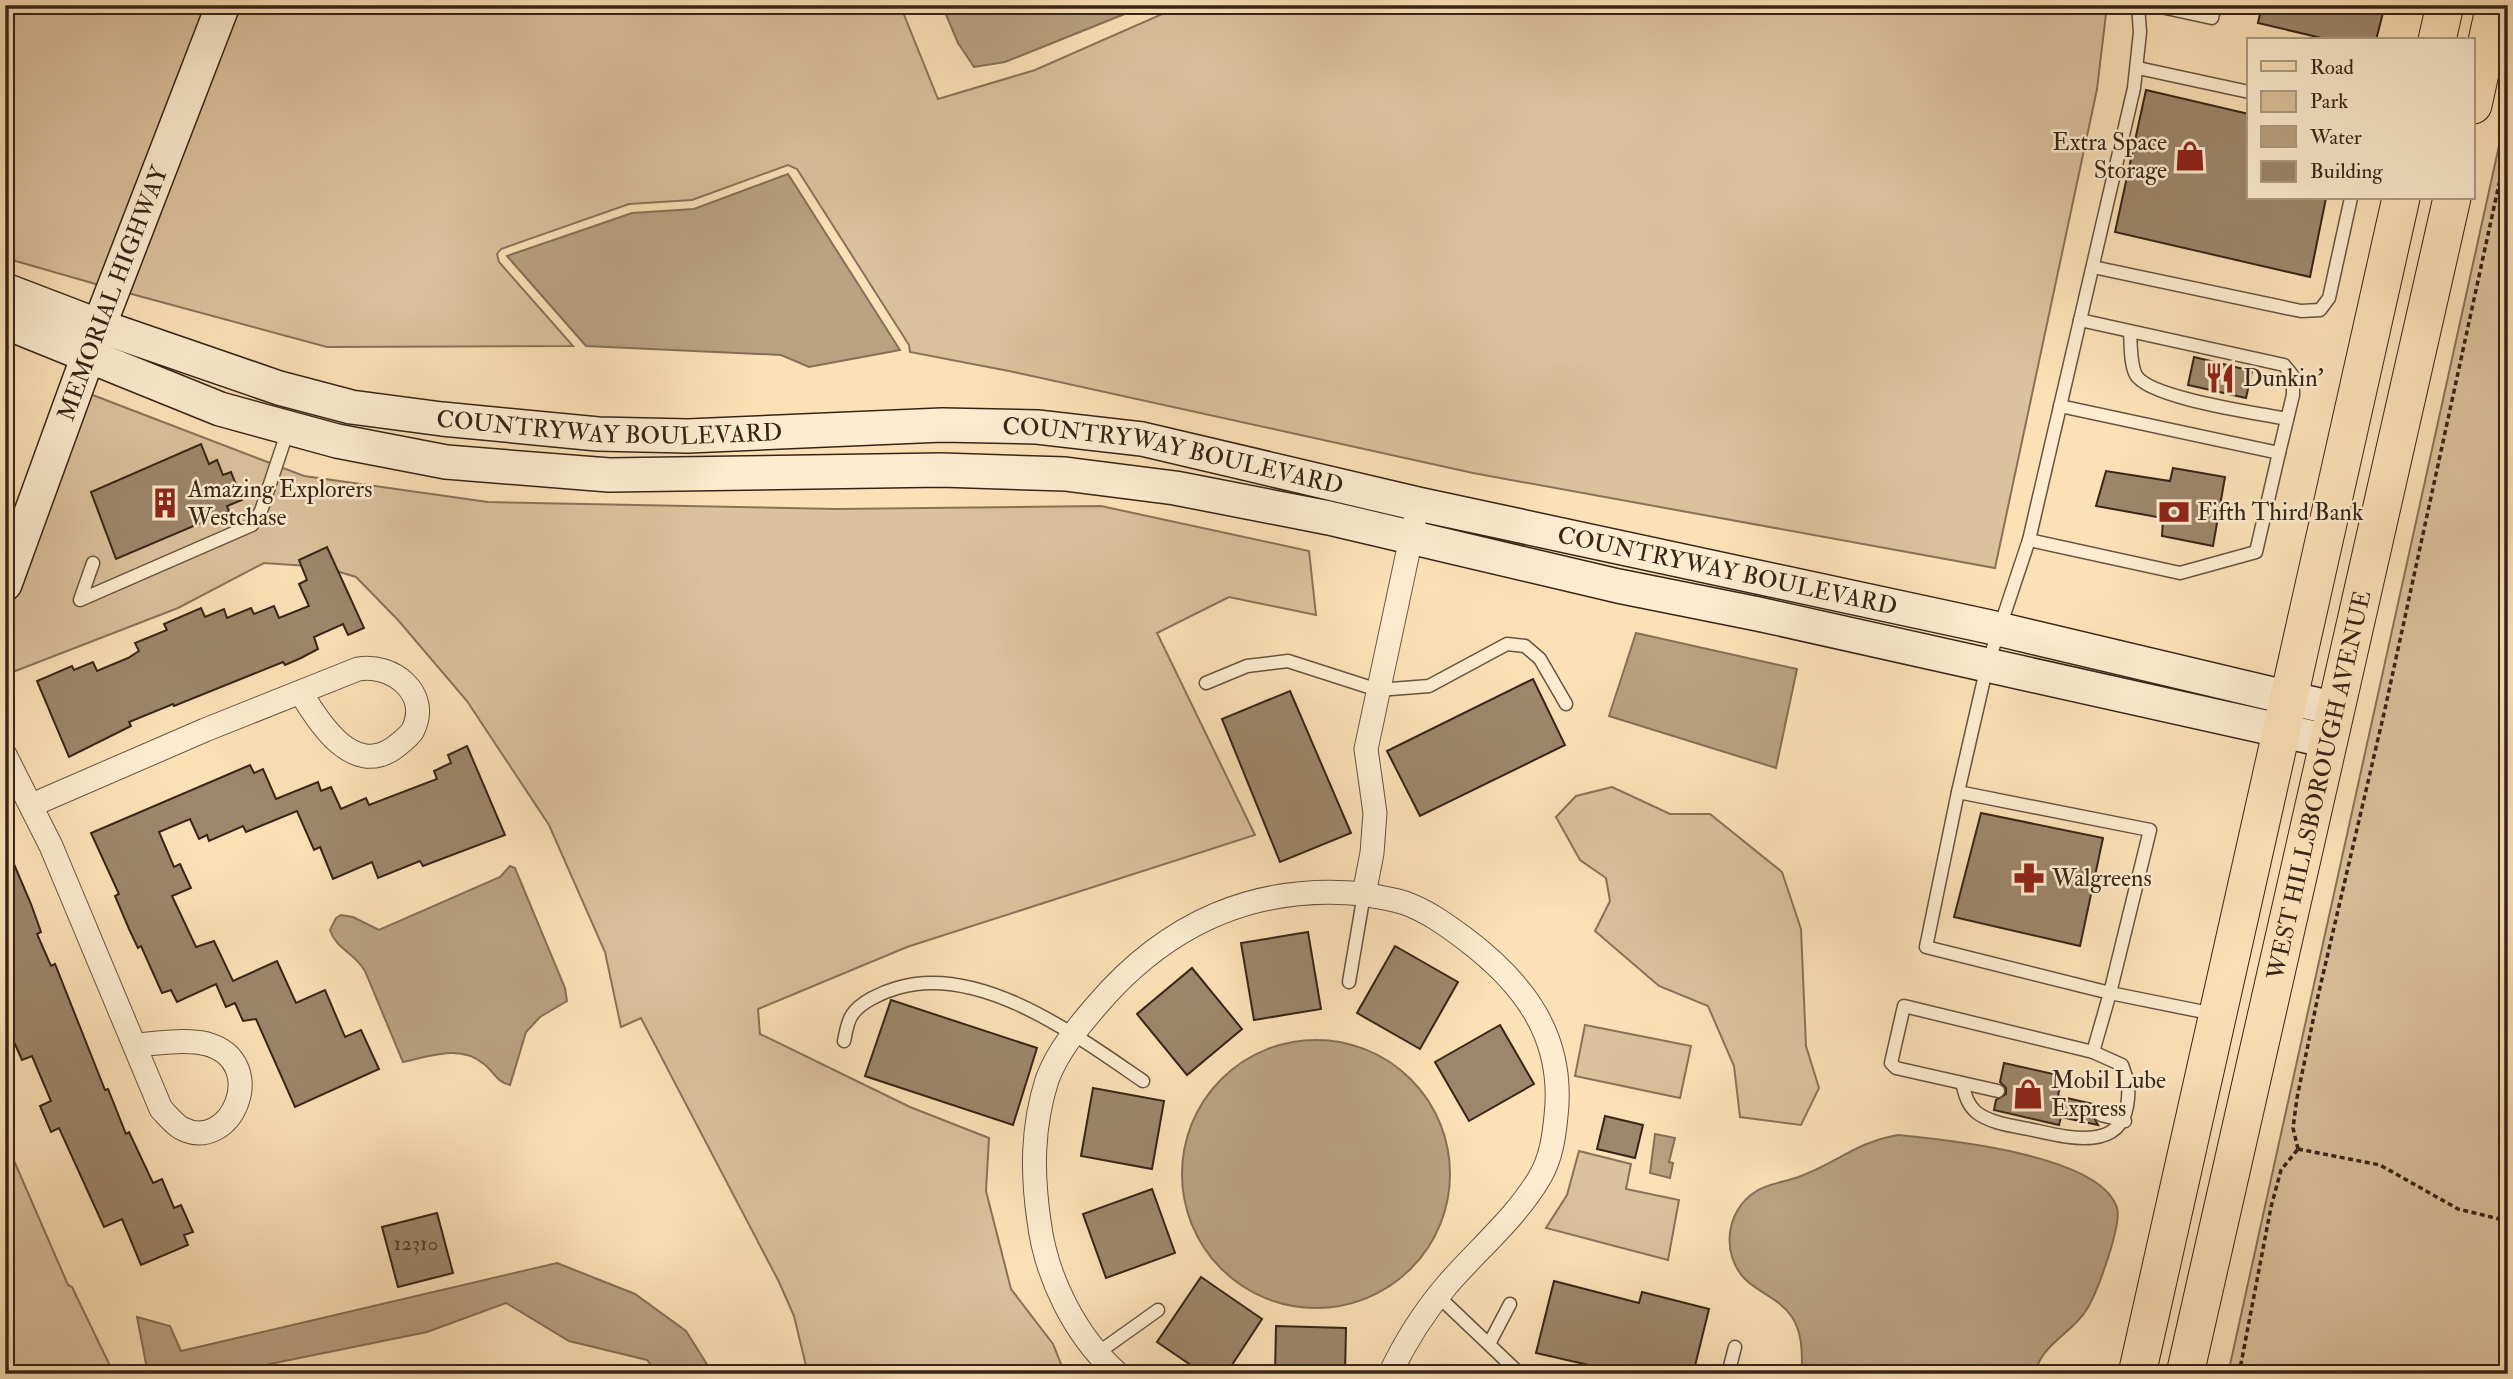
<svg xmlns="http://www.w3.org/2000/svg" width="2513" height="1379" font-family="'IM FELL Double Pica',serif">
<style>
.green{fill:#dbc19c;stroke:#89725a;stroke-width:2}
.water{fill:#b9a181;stroke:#856f57;stroke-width:2}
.building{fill:#9d866b;stroke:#372418;stroke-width:2}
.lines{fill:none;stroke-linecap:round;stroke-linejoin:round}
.lane-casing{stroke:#685340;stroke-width:15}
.street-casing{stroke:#685340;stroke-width:25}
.secondary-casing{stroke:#372418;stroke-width:36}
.primary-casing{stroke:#372418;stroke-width:39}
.path{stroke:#372418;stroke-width:3.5;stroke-dasharray:5 3.5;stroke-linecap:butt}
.lane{stroke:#fdecd0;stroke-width:12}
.street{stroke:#fdecd0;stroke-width:23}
.secondary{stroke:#fdecd0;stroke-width:33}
.primary{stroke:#fce1b7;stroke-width:37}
.labels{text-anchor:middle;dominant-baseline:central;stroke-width:5;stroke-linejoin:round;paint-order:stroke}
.number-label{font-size:21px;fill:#503c2d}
.poi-label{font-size:24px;fill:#372418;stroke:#fdecd0;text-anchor:start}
.street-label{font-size:24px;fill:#372418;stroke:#fdecd0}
</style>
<rect width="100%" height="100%" fill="#fce1b7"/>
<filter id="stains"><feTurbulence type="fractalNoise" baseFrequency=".00286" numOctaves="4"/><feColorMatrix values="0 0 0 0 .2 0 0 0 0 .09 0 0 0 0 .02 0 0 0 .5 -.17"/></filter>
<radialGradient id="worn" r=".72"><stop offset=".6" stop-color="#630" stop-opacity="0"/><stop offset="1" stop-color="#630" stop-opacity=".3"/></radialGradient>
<g class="green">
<path d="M5 5H212L106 287 5 258Z"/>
<path d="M236 5H900L938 99 1035 70 1167 12 1174 5H2107L2097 89 1995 568 1473 473 1014 372 910 352 909 345 797 169 788 165 692 200 629 204 501 249 497 254 499 262 573 346 327 347 128 293Z"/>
<path d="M2508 105V1374H2228Z"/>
<path d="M90 394 304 476 488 502 837 509 1101 506 1309 551 1316 615 1229 597 1157 633 1255 835 907 947 758 1009 760 1034 910 1107 989 1138 986 1191 1011 1289 1053 1344 1065 1374H808L794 1316 779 1282 641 1018 621 1027 605 952 549 825 467 701 398 620 356 577 323 567 264 563 178 608 5 675V621Z"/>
<path d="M1612 787 1670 814H1710L1782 872 1801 929 1806 1046 1819 1088 1801 1125 1740 1117 1734 1066 1708 1006 1659 986 1595 931 1610 901 1606 878 1580 860 1556 817 1576 796Z"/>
<path d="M1585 1025 1691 1046 1680 1098 1575 1076Z"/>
<path d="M5 1140 68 1285 72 1287 114 1374H5Z"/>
<path d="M1579 1151 1631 1164 1626 1189 1679 1200 1668 1260 1546 1228 1567 1195Z"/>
</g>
<g class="water">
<path d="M942 5H1147L1005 62 974 67 958 43Z"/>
<path d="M788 174 900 350 809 367 781 355 586 346 507 256 632 213 694 209Z"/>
<path d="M1636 633 1797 669 1776 768 1609 716Z"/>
<path d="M510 866 515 868 565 988 567 1001 540 1017 526 1032 510 1085C498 1083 494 1072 484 1064 461 1044 430 1056 403 1062L365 971C355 953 336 949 330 930L336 918 341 915 353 917 379 930 500 877Z"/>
<circle cx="1316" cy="1174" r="134"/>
<path d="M1655 1134 1675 1138 1669 1162 1673 1163 1670 1178 1650 1173Z"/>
<path d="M1898 1135C1948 1140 2101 1155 2117 1208 2122 1225 2097 1293 2087 1309 2073 1333 2040 1345 2035 1374H1802C1802 1354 1803 1334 1792 1317 1780 1299 1761 1294 1746 1280 1721 1256 1725 1211 1755 1192 1768 1183 1787 1182 1801 1176 1838 1162 1857 1142 1898 1135Z"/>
<path d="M557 1263 635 1294 686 1331 713 1374H658L647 1360 569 1341 506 1303 427 1332 221 1374H148L137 1317 170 1326 181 1351Z"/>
</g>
<g class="building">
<path d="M2262 5H2385L2376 40H2330L2258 23Z"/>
<path d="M2146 90 2249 114V198H2326L2310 277 2115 232Z"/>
<path d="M2194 357 2252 371 2246 398 2188 385Z"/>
<path d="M201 444 209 464 217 460 223 475 231 472 242 500 227 506 229 511 116 559 91 492Z"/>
<path d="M2173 468 2225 477 2213 546 2162 536 2163 518 2096 506 2106 471 2170 481Z"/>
<path d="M327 547 364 628 348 635 343 624 314 637 318 649 301 658 285 665 283 662 174 706 173 704 129 722 131 726 69 757 37 681 72 666 74 670 93 662 97 671 128 658 139 651 135 643 167 630 164 624 201 608 205 617 224 609 227 618 251 608 254 614 274 606 279 618 309 606 299 584 307 580 299 560Z"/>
<path d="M1533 679 1565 745 1420 816 1387 751Z"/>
<path d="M1290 691 1351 833 1280 862 1222 719Z"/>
<path d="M467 746 505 835 423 866 420 861 378 878 372 862 333 879 320 847 314 850 297 811 246 832 243 826 209 841 207 835 199 839 190 819 159 832 174 867 180 864 191 888 172 896 196 947 214 941 233 981 277 961 296 1003 325 990 345 1037 361 1030 379 1069 295 1107 256 1019 243 1021 235 1003 226 1007 216 984 177 1002 171 990 162 993 141 946 138 948 129 929 115 896 119 894 91 833 250 765 254 773 263 769 276 799 318 782 321 791 331 787 341 809 366 798 369 805 437 779 434 771 451 763 448 755Z"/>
<path d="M1981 813 2103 838 2080 946 1954 917Z"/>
<path d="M5 843 31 904 41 932 37 934 51 966 55 964 105 1090 108 1089 126 1134 129 1132 153 1183 162 1179 174 1208 181 1205 193 1232 184 1235 188 1245 141 1265 122 1219 104 1227 59 1128 51 1132 40 1106 51 1101 32 1056 22 1060 6 1024 14 1021 5 1001Z"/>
<path d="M1308 932 1321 1009 1254 1020 1241 943Z"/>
<path d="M1395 946 1458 982 1420 1049 1357 1013Z"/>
<path d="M1192 968 1242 1029 1187 1075 1137 1014Z"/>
<path d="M891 1000 1037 1048 1013 1125 865 1076Z"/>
<path d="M1500 1025 1534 1084 1469 1121 1435 1062Z"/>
<path d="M2004 1063 2062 1076 2058 1096 2102 1106 2092 1114 2098 1125 2061 1117 2059 1125 1994 1110 1996 1100 2006 1094V1088L2000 1082Z"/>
<path d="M1093 1088 1164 1101 1152 1169 1081 1156Z"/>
<path d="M1605 1116 1643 1125 1635 1158 1597 1149Z"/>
<path d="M1152 1189 1175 1253 1106 1278 1083 1214Z"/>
<path d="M437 1213 453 1273 398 1287 382 1227Z"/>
<path d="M1201 1277 1262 1319 1226 1374H1204L1157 1342Z"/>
<path d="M1554 1281 1639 1303 1642 1292 1709 1309 1693 1374H1628L1536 1353Z"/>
<path d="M1276 1326 1346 1328 1345 1374H1275Z"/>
</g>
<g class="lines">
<g class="lane-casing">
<g id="lane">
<path d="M2138 5 2140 32 2134 88 2029 540 1987 666 1958 792 2150 830 2110 993 2214 1014"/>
<path d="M2152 5 2212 18 2215 5"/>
<path d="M2138 68 2249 92"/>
<path d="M2093 267 2301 311 2320 310 2329 298 2351 198"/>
<path d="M2080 320 2284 365 2293 376V395L2279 453"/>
<path d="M2130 332C2131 344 2130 364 2136 375 2149 398 2257 413 2287 419"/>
<path d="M2029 540 2180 573 2256 552 2279 453 2060 406"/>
<path d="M93 563 80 600 252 525 261 511 288 430"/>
<path d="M1206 683 1247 666 1288 661 1378 690 1429 686 1507 644 1525 646 1540 659 1566 704"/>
<path d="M1958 792 1926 947 2110 993 2093 1052 1904 1006 1891 1063 1896 1068 1998 1091"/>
<path d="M1349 982 1364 894"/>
<path d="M844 1041C846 1033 847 1022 852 1015 860 1002 883 992 897 988 980 963 1077 1036 1143 1081"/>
<path d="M1962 1083C1965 1094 1967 1104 1976 1112 1991 1124 2015 1126 2033 1130 2066 1137 2119 1152 2127 1106 2130 1089 2128 1081 2122 1065L2093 1052"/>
<path d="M2101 1115 2125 1121"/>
<path d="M1438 1296 1520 1374"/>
<path d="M1489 1344 1510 1304"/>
<path d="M1099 1352 1158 1310"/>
<path d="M1728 1374 1735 1347"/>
</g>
</g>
<g class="street-casing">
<g id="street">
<path d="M5 755 51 846 161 1109C167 1115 174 1124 181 1128 231 1155 271 1062 207 1044 187 1039 158 1043 137 1045"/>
<path d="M32 805 205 730 358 669C392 663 431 693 413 730 409 737 400 743 394 748 353 777 319 723 301 693"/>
<path d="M1118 1374C1075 1336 1046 1277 1039 1221 1032 1173 1032 1127 1047 1080 1057 1052 1078 1027 1097 1005 1167 923 1256 883 1364 894"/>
<path d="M1390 1374C1405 1342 1424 1312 1447 1285 1478 1249 1516 1218 1540 1177 1551 1158 1554 1137 1556 1116 1565 1037 1524 983 1464 938 1445 924 1427 911 1405 903 1392 899 1377 897 1364 894L1372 853 1375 813 1366 749 1414 524"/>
</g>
</g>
<g class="secondary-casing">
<g id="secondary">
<path id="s1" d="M5 290 99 326 279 388 351 407 442 419 598 434 688 436 942 425 1037 427 1142 439 1418 504 1990 627 2336 709"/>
<path d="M5 322 220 409 337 441 446 462 609 475 941 470 1065 474 1175 488 1329 518 1618 586 1758 614 2328 741"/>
<path id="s2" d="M5 584 99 326 223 5"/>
</g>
</g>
<g class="primary-casing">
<g id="primary">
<path d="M2437 40 2445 5"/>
<path d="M2473 105 2495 5"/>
<path d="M2137 1374 2401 198"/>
<path id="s3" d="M2185 1374 2452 198"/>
</g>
</g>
<g class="path">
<path d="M2298 1149 2293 1128 2297 1098 2318 996 2385 709 2499 184 2508 164"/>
<path d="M2298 1149 2380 1165 2458 1209 2508 1221"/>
<path d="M2239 1374 2271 1207 2281 1170 2298 1149"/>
</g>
<use href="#lane" class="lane"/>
<use href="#street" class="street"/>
<use href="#secondary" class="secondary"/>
<use href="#primary" class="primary"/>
</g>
<defs>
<g id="shop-bare" transform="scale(2.415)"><path d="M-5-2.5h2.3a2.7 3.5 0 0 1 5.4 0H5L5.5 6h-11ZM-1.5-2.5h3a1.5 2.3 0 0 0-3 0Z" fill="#8f2418" stroke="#fdecd0" stroke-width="2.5" paint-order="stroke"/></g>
<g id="restaurant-bare" transform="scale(2.415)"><path d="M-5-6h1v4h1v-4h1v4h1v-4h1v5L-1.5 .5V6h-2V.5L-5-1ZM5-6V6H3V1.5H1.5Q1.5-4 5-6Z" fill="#8f2418" stroke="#fdecd0" stroke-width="2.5" paint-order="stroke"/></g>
<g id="building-bare" transform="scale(2.415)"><path d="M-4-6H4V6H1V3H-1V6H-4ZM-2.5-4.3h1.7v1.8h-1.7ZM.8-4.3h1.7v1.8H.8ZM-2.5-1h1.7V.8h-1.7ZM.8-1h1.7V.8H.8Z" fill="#8f2418" stroke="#fdecd0" stroke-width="2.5" paint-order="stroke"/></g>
<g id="bank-bare" transform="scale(2.415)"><path d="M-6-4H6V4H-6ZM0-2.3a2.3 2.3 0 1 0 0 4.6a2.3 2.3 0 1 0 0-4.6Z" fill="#8f2418" stroke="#fdecd0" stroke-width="2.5" paint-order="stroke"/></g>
<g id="pharmacy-bare" transform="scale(2.415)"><path d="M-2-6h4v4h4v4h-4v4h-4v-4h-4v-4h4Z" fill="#8f2418" stroke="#fdecd0" stroke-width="2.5" paint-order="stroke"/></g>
</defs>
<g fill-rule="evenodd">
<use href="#shop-bare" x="2190" y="156"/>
<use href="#restaurant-bare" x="2220" y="378"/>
<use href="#building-bare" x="165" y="503"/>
<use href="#bank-bare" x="2174" y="512"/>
<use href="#pharmacy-bare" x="2029" y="878"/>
<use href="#shop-bare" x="2028" y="1094"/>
</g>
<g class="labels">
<g class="number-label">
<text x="416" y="1243">12310</text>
</g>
<g class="poi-label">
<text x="2167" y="142" text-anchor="end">Extra Space<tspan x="2167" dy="28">Storage</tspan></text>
<text x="2243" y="378">Dunkin'</text>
<text x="188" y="489">Amazing Explorers<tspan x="188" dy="28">Westchase</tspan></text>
<text x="2197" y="512">Fifth Third Bank</text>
<text x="2052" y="878">Walgreens</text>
<text x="2051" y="1080">Mobil Lube<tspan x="2051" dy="28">Express</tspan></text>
</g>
<g class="street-label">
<text stroke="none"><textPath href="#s2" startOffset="310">MEMORIAL HIGHWAY</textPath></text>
<text stroke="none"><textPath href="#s1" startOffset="625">COUNTRYWAY BOULEVARD</textPath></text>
<text stroke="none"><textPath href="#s1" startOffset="1192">COUNTRYWAY BOULEVARD</textPath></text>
<text stroke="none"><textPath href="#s1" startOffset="1759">COUNTRYWAY BOULEVARD</textPath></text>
<text stroke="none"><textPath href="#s3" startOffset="604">WEST HILLSBOROUGH AVENUE</textPath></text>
</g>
</g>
<rect width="2513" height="1379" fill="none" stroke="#fce1b7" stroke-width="28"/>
<rect x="7" y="7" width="2499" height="1365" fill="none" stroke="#372418" stroke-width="3.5"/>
<rect x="14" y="14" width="2485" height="1351" fill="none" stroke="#372418" stroke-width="2"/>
<rect x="2247" y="38" width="228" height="161" fill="#fdecd0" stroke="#ae9c86" stroke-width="2"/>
<rect x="2261" y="61" width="35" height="10" fill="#fce1b7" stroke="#ae9c86" stroke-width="2"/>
<text x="2310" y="74" font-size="21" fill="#372418">Road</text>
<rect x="2261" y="91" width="35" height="21" fill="#dbc19c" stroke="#ae9c86" stroke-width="2"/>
<text x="2310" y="108" font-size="21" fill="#372418">Park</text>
<rect x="2261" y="126" width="35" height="21" fill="#b9a181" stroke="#ae9c86" stroke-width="2"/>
<text x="2310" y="144" font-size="21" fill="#372418">Water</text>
<rect x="2261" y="161" width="35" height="21" fill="#9d866b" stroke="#ae9c86" stroke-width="2"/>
<text x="2310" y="178" font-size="21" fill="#372418">Building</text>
<rect width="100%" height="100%" filter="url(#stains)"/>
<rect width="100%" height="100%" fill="url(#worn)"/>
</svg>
